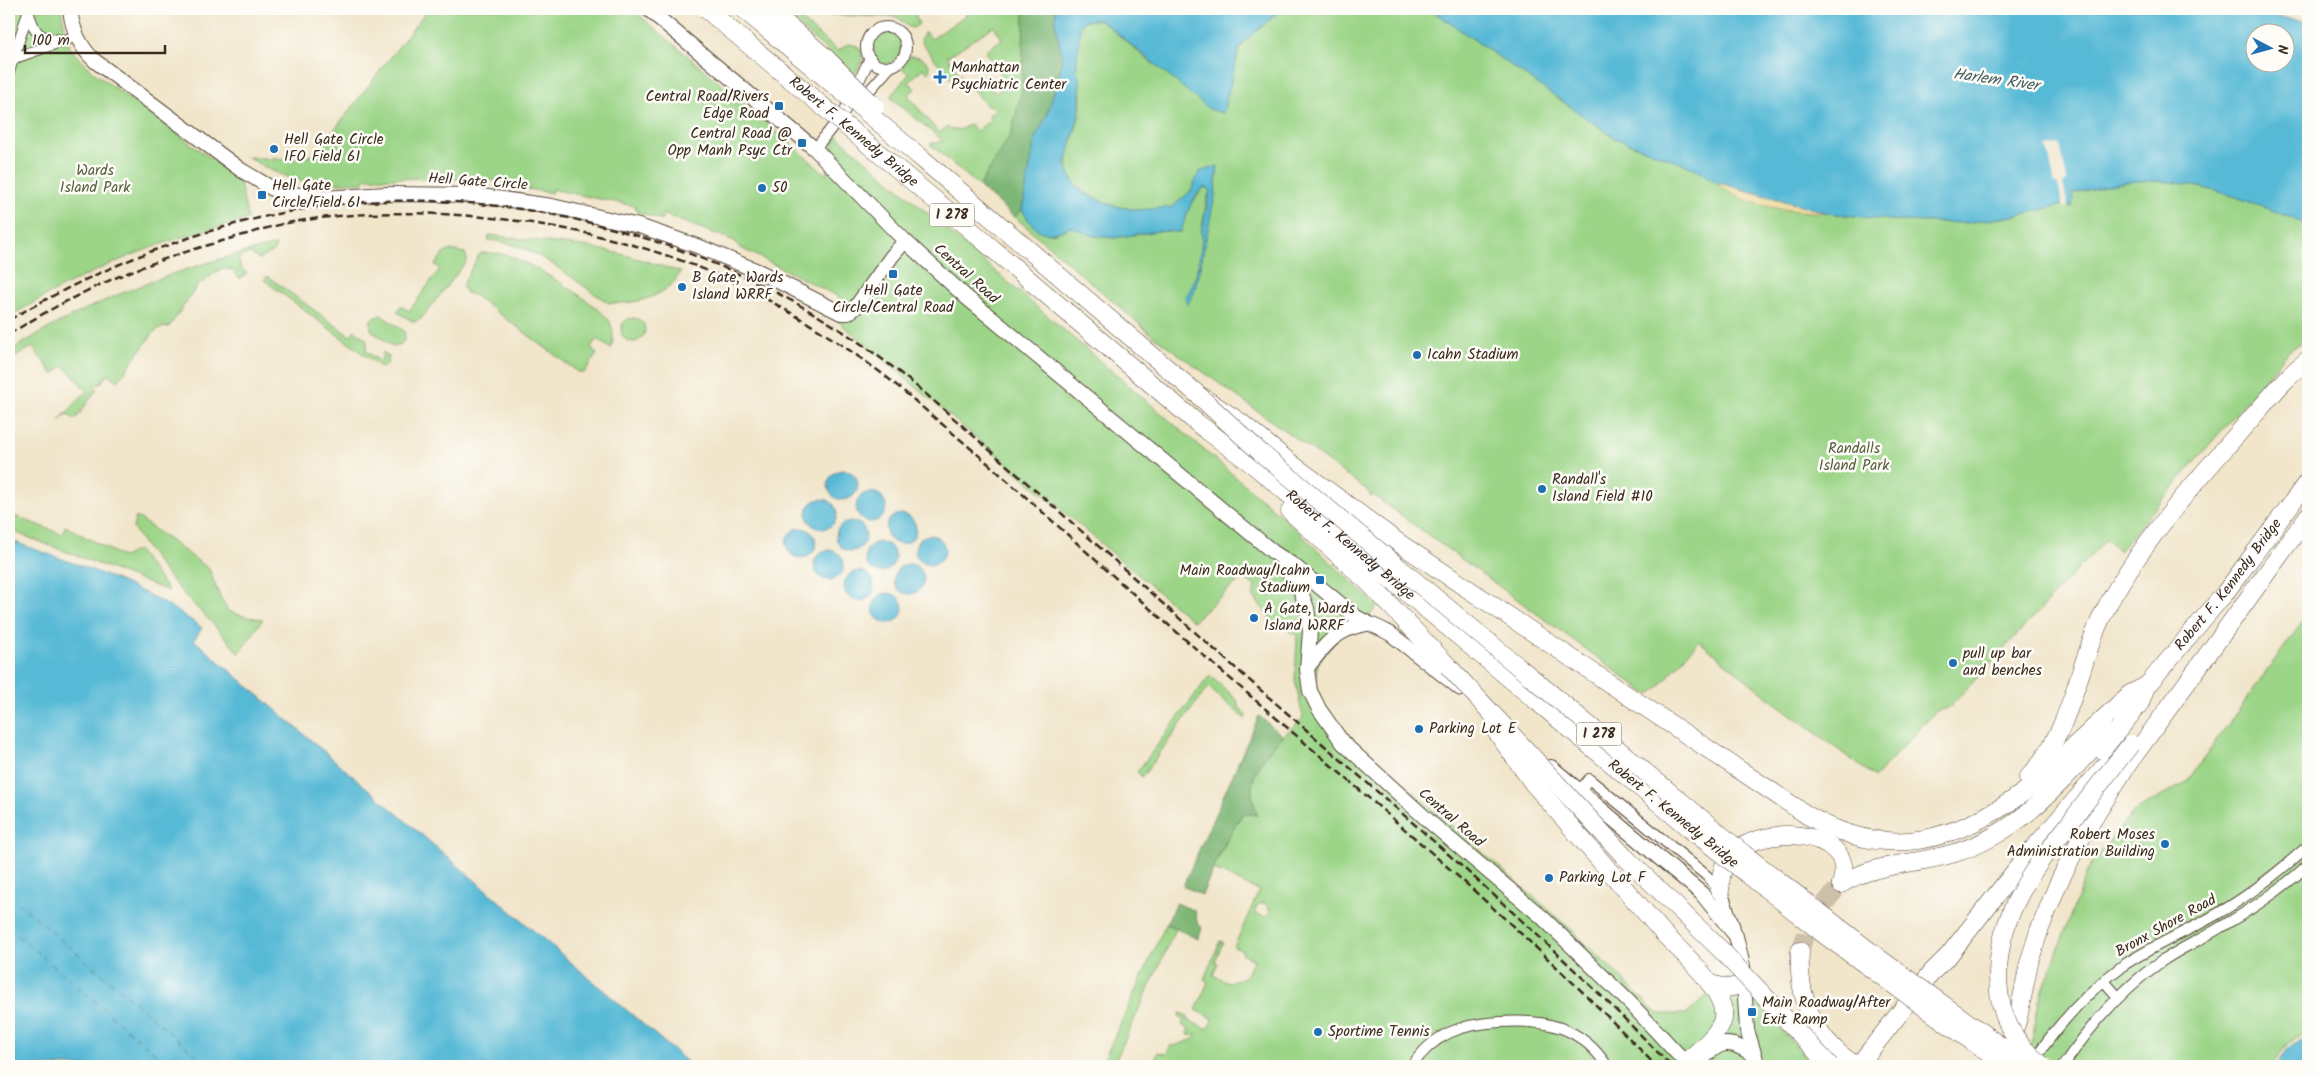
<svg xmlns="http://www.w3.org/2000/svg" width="2317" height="1075" font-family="Kalam,sans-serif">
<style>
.green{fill:#9cd588;stroke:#6c8053;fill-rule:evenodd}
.forest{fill:#7db674;stroke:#5c7049}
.sand{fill:#eeda9e;stroke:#94825e}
.water{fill:#57b9d6;stroke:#49727a;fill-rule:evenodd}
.pier{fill:#f1e5ca}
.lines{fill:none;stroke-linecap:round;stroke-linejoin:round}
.ferry{stroke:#455c5e;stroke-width:1;stroke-dasharray:6 5;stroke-linecap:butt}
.highway-tunnel{stroke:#cdc0a8;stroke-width:18;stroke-dasharray:18 9;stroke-linecap:butt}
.street-casing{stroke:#564638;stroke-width:12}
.secondary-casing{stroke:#564638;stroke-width:16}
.highway-casing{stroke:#564638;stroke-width:19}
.street{stroke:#fff;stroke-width:10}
.secondary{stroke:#fff;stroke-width:14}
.highway{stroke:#fff;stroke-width:18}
.rail{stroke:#3b2a1e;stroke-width:2.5;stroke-dasharray:8 4;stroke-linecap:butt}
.highway-bridge-casing{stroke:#564638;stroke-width:19;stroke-linecap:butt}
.highway-bridge{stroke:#fff;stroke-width:18}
.poi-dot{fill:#1f6fb2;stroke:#fdfcf7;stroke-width:2}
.labels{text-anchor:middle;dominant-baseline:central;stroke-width:5;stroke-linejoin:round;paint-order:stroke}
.shield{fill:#fdfcf7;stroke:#75695f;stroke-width:1}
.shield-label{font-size:14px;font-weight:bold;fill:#3b2a1e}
.poi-label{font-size:15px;fill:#3b2a1e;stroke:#fdfcf7;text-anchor:start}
.street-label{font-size:15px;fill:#3b2a1e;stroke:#fdfcf7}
.park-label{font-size:15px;fill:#585d3e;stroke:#fdfcf7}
.water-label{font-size:16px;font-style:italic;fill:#455c5e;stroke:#fdfcf7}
</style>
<rect width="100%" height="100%" fill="#fdfcf7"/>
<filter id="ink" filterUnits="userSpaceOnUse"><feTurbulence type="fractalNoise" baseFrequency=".02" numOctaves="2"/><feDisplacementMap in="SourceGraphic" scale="10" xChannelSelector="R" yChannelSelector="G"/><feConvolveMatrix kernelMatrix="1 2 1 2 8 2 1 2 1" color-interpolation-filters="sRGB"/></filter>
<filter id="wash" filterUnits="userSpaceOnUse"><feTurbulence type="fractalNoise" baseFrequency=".0096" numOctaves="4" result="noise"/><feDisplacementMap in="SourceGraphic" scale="20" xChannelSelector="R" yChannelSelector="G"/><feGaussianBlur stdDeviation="1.12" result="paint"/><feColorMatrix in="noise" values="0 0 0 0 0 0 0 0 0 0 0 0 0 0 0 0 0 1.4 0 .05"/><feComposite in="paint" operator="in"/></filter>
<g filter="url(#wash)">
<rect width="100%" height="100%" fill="#f1e5ca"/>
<g class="green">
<path d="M9 9H61L69 47 93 72 239 179 248 219C221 226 193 233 167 242 112 261 58 287 9 317Z"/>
<path d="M428 9H632L781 135 826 175 836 135 1287 521 1377 606 1359 630 1340 635 1318 663 1316 674V684L1324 704 1339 724 1359 745 1575 933 1658 1014H1687L1728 976 1754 998 1813 1066H1152L1158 1052 1166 1054 1171 1045 1174 1046 1194 1039 1196 1035 1187 1034 1189 1029 1182 1025 1184 1019 1179 1016 1180 1013 1188 1016 1187 1020 1208 1029 1213 1019 1196 1010 1208 982 1204 979 1220 941 1223 942 1215 962 1218 963 1213 975 1230 983 1246 976 1254 960 1242 954 1243 951 1234 947 1259 891 1213 869 1229 836 1243 813 1257 815C1255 808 1253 802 1252 795 1249 764 1283 736 1303 718L1295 680 1297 635 1273 622 1253 596 1255 586 1243 577 1193 621 840 323 839 297 739 247 735 241 662 214V220L638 212 635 206 555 190 551 189 552 193 521 188 517 183 512 182C463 177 414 179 365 178L364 182C314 185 292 185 248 157 269 158 301 164 318 151ZM1264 903 1269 908 1270 912 1265 917 1256 914 1255 909 1259 904Z"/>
<path d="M780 9H788L838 51 848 44 858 46 857 48 862 50V60L855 75Z"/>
<path d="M806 9H924L915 16 919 24 913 28 908 27 897 17 827 15Z"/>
<path d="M974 9H1056L1022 210 1053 234 1071 227 1094 236 1114 238 1157 231 1181 232 1187 210 1204 187 1210 191 1207 198 1201 233 1215 195 1218 166 1199 172C1195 186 1186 201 1172 207 1145 217 1085 204 1071 178 1060 157 1079 131 1080 109 1082 95 1080 84 1076 71 1074 66 1079 30 1081 23L1087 20H1101L1148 60 1222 113 1239 49 1247 39 1282 9H1430L1615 138 1694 168 1716 182 1829 213 1898 221 1966 223 2014 216 2062 205 2072 207 2073 194C2094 188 2115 183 2137 181 2196 178 2255 203 2308 225V338L2290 350 2278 364 2119 551 2106 539 1949 708 1936 711 1875 777 1774 702 1699 641 1659 687 1649 695 1373 495 1371 496 1367 490 1152 335 930 144 943 141 890 97 909 74 901 68 902 64 910 56C920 55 930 61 930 71L928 73 923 68 909 82 915 89 908 96 939 133 947 127C956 133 962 129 970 124L977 131 991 119 988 116 996 109 992 105 989 108 970 86 984 76 995 93 1008 85 985 51 1002 39 994 26 947 57 962 77 954 83 922 43 921 38 925 32 932 39Z"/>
<path d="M881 30C911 25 907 70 878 63L873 54 874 38Z"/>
<path d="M489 235 590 247 625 255 681 272C666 298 637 304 609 303 570 279 537 244 488 240Z"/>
<path d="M276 245 274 251 259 259 250 253 238 258 241 268 247 273 240 279 232 270 222 268 197 286 169 327 160 328 154 332 118 381 108 374 100 384 94 385 97 389 75 420 67 414 59 421 87 391 64 366 53 374 32 347 9 361V352C87 301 185 265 276 245Z"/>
<path d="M450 250 465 253 467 258 466 262 421 319 414 322 397 312 401 306 409 311 440 269 435 265 443 254Z"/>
<path d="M482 253C491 253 501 253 509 256 533 264 592 300 608 319 614 327 614 340 611 349L597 339 591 347 597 354 584 373 578 372 474 295 466 293 462 286 478 256Z"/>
<path d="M267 276 350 336 355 330 367 340 366 351 381 362 383 352 389 357 388 363 382 368 264 280Z"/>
<path d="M381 315 404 331 405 339 401 344 393 347 371 330V319Z"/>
<circle cx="633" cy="330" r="12"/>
<path d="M9 514 62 534 65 526 123 557 137 550 169 591 9 530Z"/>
<path d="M135 518H139L209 569 220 597 228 611 247 617 263 619 239 654C222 631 201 613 182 592 164 572 147 550 133 528Z"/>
<path d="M2308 614V1029L2288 1044 2270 1066H2011L2030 1052 2039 1001 2089 866 2134 811 2186 783Z"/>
<path d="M1210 675 1238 701 1237 705 1246 714 1245 719 1208 687 1142 777 1137 772Z"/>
<path d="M1166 924 1176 929 1113 1066 1102 1064Z"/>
</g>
<g class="forest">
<path d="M1024 9H1056L1055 22 1062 58 1059 75 1047 115 1035 139 1022 210 1014 217 979 186 1011 134 1022 89Z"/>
<path d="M1259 716 1283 736C1268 750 1249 774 1252 795 1253 802 1256 809 1257 815L1243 813 1222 848 1202 895 1183 886Z"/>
<path d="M1176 903 1195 911 1197 922 1202 928 1198 939 1166 924Z"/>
</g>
<path class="sand" d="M1716 182 1829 213C1792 211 1745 209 1716 182Z"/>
<g class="water">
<path d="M1056 9H1282L1247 39 1239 49 1223 113 1209 109 1101 20H1087L1081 23 1076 70 1080 79V110L1066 164 1071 179 1083 193 1114 206 1139 210 1172 207 1191 191 1199 172 1218 166 1215 195 1201 263 1194 293 1187 305 1185 298C1198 280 1200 257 1202 236L1201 233 1210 190 1204 187C1191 199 1186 215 1181 232L1157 231 1114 238 1094 236 1071 227C1044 238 1037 235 1022 210L1035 139 1047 115 1059 75 1062 58 1055 22Z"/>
<path d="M1430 9H2216L2308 21V225C2255 203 2197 178 2137 181 2116 183 2094 188 2073 194L2072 207 2062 205 2014 216 1966 223 1898 221 1829 213 1716 182 1694 168 1615 138ZM2254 32H2284V62H2254Z"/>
<circle cx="843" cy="485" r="15"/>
<circle cx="871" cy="507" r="15"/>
<circle cx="822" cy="514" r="15"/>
<circle cx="901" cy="529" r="15"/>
<circle cx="851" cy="536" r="15"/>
<circle cx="801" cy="543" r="15"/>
<circle cx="930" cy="550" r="15"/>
<path d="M9 540C77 565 144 584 202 628L194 640 692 1066H9Z"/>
<circle cx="880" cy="557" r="15"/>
<circle cx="829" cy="565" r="15"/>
<circle cx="909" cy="579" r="15"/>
<circle cx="859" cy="586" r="15"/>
<circle cx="888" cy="608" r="15"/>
<path d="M2308 1035V1066H2274L2288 1049Z"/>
</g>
<path class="pier" d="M2060 144 2067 181 2063 183 2068 207 2063 208 2058 184H2055L2047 147Z"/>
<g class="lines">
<g class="ferry">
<path d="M9 895 209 1066"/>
<path d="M9 928 170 1066"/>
</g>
</g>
</g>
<g filter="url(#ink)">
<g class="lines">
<path class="highway-tunnel" d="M1800 951 1810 921 1841 884"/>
<g class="street-casing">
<g id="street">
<path d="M28 11C35 34 38 39 63 40"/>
<circle cx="886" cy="47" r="20"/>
<path d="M15 58 77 36"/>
<path d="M9 72 29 9"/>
<path d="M861 100 891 66"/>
<path d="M815 149 844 112 870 58"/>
<path d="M1579 791 1589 779 1707 876 1719 890"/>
<path d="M2104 981 2118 997"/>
<path d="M2033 1061C2058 1025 2085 993 2121 967 2151 946 2185 933 2217 914 2251 895 2280 871 2308 846"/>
<path d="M1412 1066C1434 1033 1462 1024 1500 1022 1545 1019 1581 1026 1607 1066"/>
<path d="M2063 1066C2090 1026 2121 989 2162 961 2181 948 2202 939 2221 927 2252 909 2282 889 2308 865"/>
</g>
</g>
<g class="secondary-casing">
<g id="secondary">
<path d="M70 9C72 29 80 47 95 61L241 170 273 189 285 193 323 198 387 194 474 195 552 206 639 226 700 247 760 272 841 313H848L855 308 892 256 905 241"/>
<path d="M648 9 815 149 905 241 966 297 1273 552 1293 565 1355 616C1367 624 1380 627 1392 635L1461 689"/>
<path d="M1283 565 1299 587 1307 608 1310 631 1307 669 1310 691 1319 709 1343 743 1431 823 1542 917 1630 1003 1689 1066"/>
<path d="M1307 668C1324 646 1337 628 1366 624"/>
<path d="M1551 767 1701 893 1736 936 1743 966 1747 1030 1758 1066"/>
<path d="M1720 891 1733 928"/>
<path d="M1696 1066C1717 1044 1725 1035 1753 1055"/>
</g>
</g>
<g class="highway-casing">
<g id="highway">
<path d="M919 156 1196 393 1240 422 1293 465 1399 543 1807 815C1887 862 1956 842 2027 790L2130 694 2146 686"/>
<path id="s1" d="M1197 423 1256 467 1690 829"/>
<path d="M1290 511 1369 583 1448 666"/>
<path id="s2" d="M2139 695 2225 593 2308 481"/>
<path d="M2102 750 2140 703 2146 686"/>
<path d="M2028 778C2072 732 2076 669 2103 614 2135 550 2195 482 2242 429 2263 406 2283 379 2308 360"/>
<path d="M1841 884C1875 863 1913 865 1951 854 2017 836 2061 782 2106 733"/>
<path d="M1720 891C1720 881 1721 871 1726 862 1751 821 1861 826 1841 884"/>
<path d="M1664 934C1682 953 1732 995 1722 1022 1715 1038 1698 1051 1685 1063"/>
<path d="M1800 951C1797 999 1815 1041 1857 1066"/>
<path d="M1710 984 1727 988 1744 985"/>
<path d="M2010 1043 2018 1018 2029 963 2039 931 2058 884 2080 840 2125 768 2308 516"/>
<path d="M2017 1058 2029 1066"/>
<path d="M1858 1066 1932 972 1949 955 2027 856 2105 766"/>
</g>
</g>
<use href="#street" class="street"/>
<use href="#secondary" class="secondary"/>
<use href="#highway" class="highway"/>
<g class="rail">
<path d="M9 320C95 270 189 231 287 212 489 173 720 237 882 359 930 395 974 437 1019 476 1082 531 1144 587 1206 642 1363 781 1526 915 1671 1066"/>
<path d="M9 334C29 322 49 310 69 300 121 272 179 253 236 237 255 232 274 225 293 222 434 198 620 224 747 289 791 311 833 338 873 367 897 384 919 405 942 424 1023 492 1099 565 1179 634 1340 775 1508 911 1656 1066"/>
</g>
<g class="highway-bridge-casing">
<g id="highway-bridge">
<path id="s3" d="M706 9 966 226 1197 423"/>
<path d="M743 9 919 156"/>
<path d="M769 9 825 57 875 107"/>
<path d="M1196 393 1261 453 1744 854 1880 959 2017 1058"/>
<path d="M1448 666 1624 856 1721 950 1830 1066"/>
<path d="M1493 727 1533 783 1664 934"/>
<path d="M1690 829 1826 936 2006 1066"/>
<path d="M2042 1065C1984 1022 1990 948 2022 890 2034 868 2050 848 2066 828 2087 800 2109 772 2131 744"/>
</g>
</g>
<use href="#highway-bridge" class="highway-bridge"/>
</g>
</g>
<g class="poi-dot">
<path d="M937.5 69.5h5v5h5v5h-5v5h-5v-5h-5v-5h5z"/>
<rect x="774" y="101" width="10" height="10" rx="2.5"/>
<rect x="797" y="138" width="10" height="10" rx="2.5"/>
<circle cx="274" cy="149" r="5"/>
<circle cx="762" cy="188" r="5"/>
<rect x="257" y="190" width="10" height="10" rx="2.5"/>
<rect x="888" y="269" width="10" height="10" rx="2.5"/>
<circle cx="682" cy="287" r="5"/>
<circle cx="1417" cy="355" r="5"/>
<circle cx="1542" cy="489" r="5"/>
<rect x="1315" y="575" width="10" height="10" rx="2.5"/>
<circle cx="1254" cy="618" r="5"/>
<circle cx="1953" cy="663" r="5"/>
<circle cx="1419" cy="729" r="5"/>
<circle cx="2165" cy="844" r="5"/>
<circle cx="1549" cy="878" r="5"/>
<rect x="1747" y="1007" width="10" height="10" rx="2.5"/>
<circle cx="1318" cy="1032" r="5"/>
</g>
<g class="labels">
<g class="shield">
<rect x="929.5" y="203.5" width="45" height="23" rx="4"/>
<rect x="1576.5" y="722.5" width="45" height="23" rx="4"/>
</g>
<g class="shield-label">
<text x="952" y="215">I 278</text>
<text x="1599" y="734">I 278</text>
</g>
<g class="poi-label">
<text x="951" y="68">Manhattan<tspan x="951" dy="17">Psychiatric Center</tspan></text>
<text x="769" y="97" text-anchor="end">Central Road/Rivers<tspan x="769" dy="17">Edge Road</tspan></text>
<text x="792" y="134" text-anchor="end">Central Road @<tspan x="792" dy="17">Opp Manh Psyc Ctr</tspan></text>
<text x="284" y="140">Hell Gate Circle<tspan x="284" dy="17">IFO Field 61</tspan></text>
<text x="272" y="186">Hell Gate<tspan x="272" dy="17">Circle/Field 61</tspan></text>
<text x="772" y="188">50</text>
<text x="692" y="278">B Gate, Wards<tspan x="692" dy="17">Island WRRF</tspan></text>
<text x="893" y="291" text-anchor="middle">Hell Gate<tspan x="893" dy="17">Circle/Central Road</tspan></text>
<text x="1427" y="355">Icahn Stadium</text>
<text x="1552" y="480">Randall's<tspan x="1552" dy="17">Island Field #10</tspan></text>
<text x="1310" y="571" text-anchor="end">Main Roadway/Icahn<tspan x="1310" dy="17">Stadium</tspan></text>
<text x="1264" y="609">A Gate, Wards<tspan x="1264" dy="17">Island WRRF</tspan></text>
<text x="1963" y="654">pull up bar<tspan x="1963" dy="17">and benches</tspan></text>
<text x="1429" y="729">Parking Lot E</text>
<text x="2155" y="835" text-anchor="end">Robert Moses<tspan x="2155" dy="17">Administration Building</tspan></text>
<text x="1559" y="878">Parking Lot F</text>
<text x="1762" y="1003">Main Roadway/After<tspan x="1762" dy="17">Exit Ramp</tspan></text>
<text x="1328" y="1032">Sportime Tennis</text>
</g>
<g class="street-label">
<text stroke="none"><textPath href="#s3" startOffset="192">Robert F. Kennedy Bridge</textPath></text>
<text transform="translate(478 182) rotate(4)">Hell Gate Circle</text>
<text transform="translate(966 274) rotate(42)">Central Road</text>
<text stroke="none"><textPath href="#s1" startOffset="196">Robert F. Kennedy Bridge</textPath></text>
<text stroke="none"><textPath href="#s2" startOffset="142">Robert F. Kennedy Bridge</textPath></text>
<text transform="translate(1673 814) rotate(39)">Robert F. Kennedy Bridge</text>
<text transform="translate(1451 818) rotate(41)">Central Road</text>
<text transform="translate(2166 926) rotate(-29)">Bronx Shore Road</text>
</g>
<g class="park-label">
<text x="95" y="171">Wards<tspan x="95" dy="17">Island Park</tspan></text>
<text x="1854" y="449">Randalls<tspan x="1854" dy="17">Island Park</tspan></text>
</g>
<g class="water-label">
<text transform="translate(1996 80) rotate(8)">Harlem River</text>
</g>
</g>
<rect width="2317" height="1075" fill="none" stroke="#fdfcf7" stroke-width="30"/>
<g transform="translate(2270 48) rotate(96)"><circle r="24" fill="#fdfcf7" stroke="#afa8a0"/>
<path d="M0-4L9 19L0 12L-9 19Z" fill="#1f6fb2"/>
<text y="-8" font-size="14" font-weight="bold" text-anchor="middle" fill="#3b2a1e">N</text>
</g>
<path d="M25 45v8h140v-8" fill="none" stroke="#3b2a1e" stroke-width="2.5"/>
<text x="32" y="45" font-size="15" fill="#3b2a1e" stroke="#fdfcf7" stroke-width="4" paint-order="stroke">100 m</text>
</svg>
